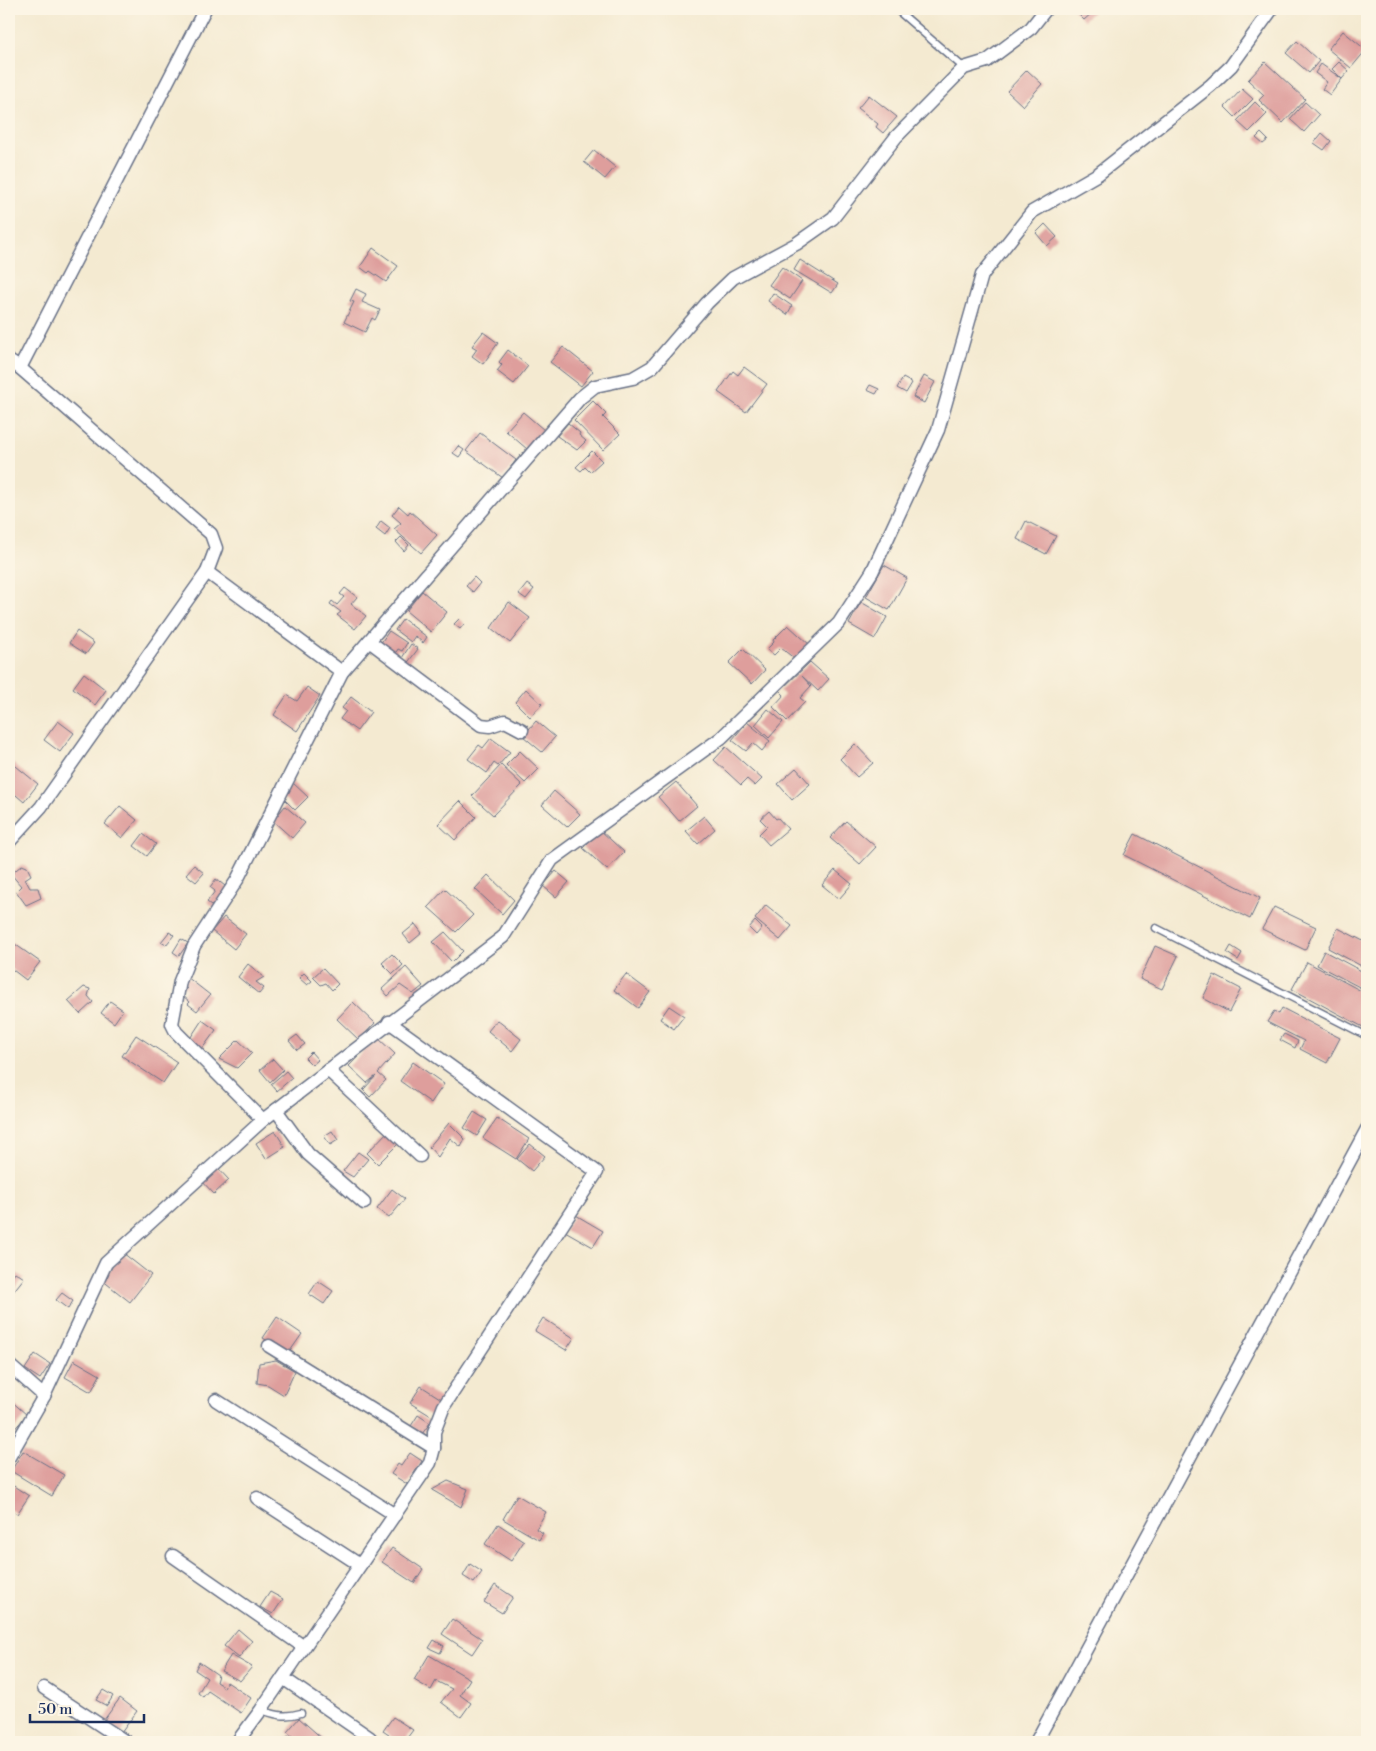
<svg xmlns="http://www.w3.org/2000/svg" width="1376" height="1751" font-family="'Libre Bodoni',serif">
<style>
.building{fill:#de9e9c}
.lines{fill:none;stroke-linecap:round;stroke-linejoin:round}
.service-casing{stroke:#677086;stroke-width:9}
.minor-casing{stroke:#677086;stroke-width:15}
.service{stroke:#fff;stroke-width:6}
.minor{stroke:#fff;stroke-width:12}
</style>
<rect width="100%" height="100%" fill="#fcf5e5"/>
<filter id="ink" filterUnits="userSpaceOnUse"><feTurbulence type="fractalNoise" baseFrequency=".02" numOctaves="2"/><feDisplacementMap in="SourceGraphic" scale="10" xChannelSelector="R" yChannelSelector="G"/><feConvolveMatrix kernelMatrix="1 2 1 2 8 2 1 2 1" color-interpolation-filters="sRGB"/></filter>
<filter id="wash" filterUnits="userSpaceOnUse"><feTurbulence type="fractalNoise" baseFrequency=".0096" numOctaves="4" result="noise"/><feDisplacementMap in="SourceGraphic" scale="20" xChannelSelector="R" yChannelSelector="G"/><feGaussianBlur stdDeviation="1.12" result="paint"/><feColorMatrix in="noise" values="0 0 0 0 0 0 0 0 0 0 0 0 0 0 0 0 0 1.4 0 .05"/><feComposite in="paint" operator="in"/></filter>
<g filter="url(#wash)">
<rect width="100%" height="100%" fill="#f4ead1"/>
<g id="blocks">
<g class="building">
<path d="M1073 9H1090L1093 12 1084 20Z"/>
<path d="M1343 31 1366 50 1351 68 1328 49Z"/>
<path d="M1297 41 1319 61 1309 73 1286 53Z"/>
<path d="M1265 62 1305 99 1283 123 1259 100 1264 95 1248 80Z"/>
<path d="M1339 62 1349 71 1342 79 1332 69Z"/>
<path d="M1321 64 1342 79 1330 95 1322 89 1327 82 1315 73Z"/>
<path d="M1027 70 1042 84 1023 106 1007 91Z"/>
<path d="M1242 89 1253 99 1235 117 1225 107Z"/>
<path d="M869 95 897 117 883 133 876 127 878 124 858 108Z"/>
<path d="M1255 102 1267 114 1249 132 1237 121Z"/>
<path d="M1305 102 1319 115 1304 132 1290 119Z"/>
<path d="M1261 133 1268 140 1263 144 1256 138Z"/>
<path d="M1322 133 1331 141 1324 150 1314 143Z"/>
<path d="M594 150 615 167 605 179 584 162Z"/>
<path d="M1045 224 1057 237 1047 246 1036 233Z"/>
<path d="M373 248 398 266 386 282 370 271 368 273 360 267Z"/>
<path d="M800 260 838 284 832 293 794 270Z"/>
<path d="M782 267 802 281 790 299 769 285Z"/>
<path d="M356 289 366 294 362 302 380 310 375 320 372 318 365 332 344 322 354 302 350 301Z"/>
<path d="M773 293 792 306 787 315 768 301Z"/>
<path d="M483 332 498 343 483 364 472 356 477 349 472 346Z"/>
<path d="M563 347 593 371 581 386 550 362Z"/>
<path d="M508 350 528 366 514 384 497 371 502 365 499 362Z"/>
<path d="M744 367 767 384 746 412 718 392 733 371 738 375Z"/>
<path d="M924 376 935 382 924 403 913 397Z"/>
<path d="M903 378 912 383 906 393 897 388Z"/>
<path d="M870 385 879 389 876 394 867 390Z"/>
<path d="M593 401 606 414 603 417 620 434 603 450 574 420Z"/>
<path d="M523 412 544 430 527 449 506 431Z"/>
<path d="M568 423 580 433 579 435 586 441 577 450 557 436Z"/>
<path d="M480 433 516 460 503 478 466 451Z"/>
<path d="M458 446 464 450 459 457 453 453Z"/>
<path d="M592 451 602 461 590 472 585 467 581 471 576 467Z"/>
<path d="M399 506 408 514 410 511 437 535 421 553 394 529 401 523 392 515Z"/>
<path d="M381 521 390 528 385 536 376 529Z"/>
<path d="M1026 521 1056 536 1046 554 1017 539Z"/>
<path d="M401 537 409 545 404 551 396 542Z"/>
<path d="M884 565 907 578 889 610 866 597Z"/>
<path d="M474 577 480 583 473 592 466 586Z"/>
<path d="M527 584 534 589 526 599 519 594Z"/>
<path d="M345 588 357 597 351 604 366 616 355 629 337 615 341 612 330 604 332 601 337 605 344 597 340 594Z"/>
<path d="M422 591 447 612 431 632 406 611Z"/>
<path d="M509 602 530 618 510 643 491 628Z"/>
<path d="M861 602 887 617 875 639 849 624Z"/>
<path d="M403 619 427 637 423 643 415 636 411 642 395 630Z"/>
<path d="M459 619 464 624 460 629 454 624Z"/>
<path d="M788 625 810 645 795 659 781 648 774 655 767 649 774 642 773 640Z"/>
<path d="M77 631 94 643 86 654 69 643Z"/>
<path d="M389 631 407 643 402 651 398 649 395 654 380 644Z"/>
<path d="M411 644 418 649 406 665 400 661Z"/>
<path d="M743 649 765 670 752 684 729 663Z"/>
<path d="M810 662 829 679 818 691 802 676 811 686 800 698 805 702 787 721 773 707 784 695 780 691Z"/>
<path d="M84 673 106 690 95 705 73 688Z"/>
<path d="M307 687 320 696 297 731 274 715 287 695 297 701Z"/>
<path d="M526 689 542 704 530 717 515 702Z"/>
<path d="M351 697 371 712 357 731 340 719 346 711 342 708Z"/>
<path d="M768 709 783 722 769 738 755 725Z"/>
<path d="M58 721 74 733 60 752 44 740Z"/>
<path d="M536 721 555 737 542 752 523 736Z"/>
<path d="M747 722 770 741 762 751 753 743 746 751 732 740Z"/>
<path d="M491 738 510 752 498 766 494 763 487 773 468 759 479 745 483 748Z"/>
<path d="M855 744 873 763 857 777 840 759Z"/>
<path d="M726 747 762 779 755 786 747 779 741 785 714 760Z"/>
<path d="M520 751 539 769 525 783 506 765Z"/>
<path d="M11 762 38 784 24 802 9 789V765Z"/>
<path d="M501 765 522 785 493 815 472 796Z"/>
<path d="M796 768 810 784 792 800 778 784Z"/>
<path d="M676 782 697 806 679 821 658 797Z"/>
<path d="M293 783 308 797 295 810 281 796Z"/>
<path d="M554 791 580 814 567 827 542 805Z"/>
<path d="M460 801 476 817 455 840 438 824Z"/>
<path d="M120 806 137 820 122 838 105 824Z"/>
<path d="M285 806 305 823 292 838 273 821Z"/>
<path d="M769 811 776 819 778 818 788 829 769 845 759 834 767 826 760 819Z"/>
<path d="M704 816 715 829 698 844 686 831Z"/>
<path d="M846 821 876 847 860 864 830 838Z"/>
<path d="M600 830 624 852 607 870 583 848Z"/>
<path d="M143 834 156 844 147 856 134 846Z"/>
<path d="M1135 834 1260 898 1250 919 1124 855Z"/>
<path d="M22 865 27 867 31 875 25 879 30 888H38L41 898 26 905 16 891 21 886 11 874Z"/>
<path d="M194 865 204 873 196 882 186 874Z"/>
<path d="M835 870 852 884 839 899 822 885Z"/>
<path d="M556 871 569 882 556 897 543 886Z"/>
<path d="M488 875 514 900 502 914 475 889Z"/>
<path d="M216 879 229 889 215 908 207 902 215 891 210 887Z"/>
<path d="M445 889 473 915 456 932 428 907Z"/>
<path d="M766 905 792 926 780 940 755 919Z"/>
<path d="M1274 907 1316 927 1305 950 1262 929Z"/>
<path d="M224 917 246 934 234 949 212 931Z"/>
<path d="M755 921 762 928 756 935 749 928Z"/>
<path d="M415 924 422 933 410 943 403 934Z"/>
<path d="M1338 928 1367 943V969L1328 948Z"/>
<path d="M169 932 174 935 166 945 161 942Z"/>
<path d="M445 932 463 951 452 962 433 942Z"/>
<path d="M181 939 188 943 179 956 173 952Z"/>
<path d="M12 942 40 962 26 980 9 967V946Z"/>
<path d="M1155 946 1178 956 1162 989 1140 979Z"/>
<path d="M1231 946 1242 953 1238 960 1227 953Z"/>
<path d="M1324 951 1367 974V991L1317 965Z"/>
<path d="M392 954 403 965 393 974 382 963Z"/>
<path d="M1307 962 1367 994V1019L1363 1027 1292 989Z"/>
<path d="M248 964 264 977 256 982 264 988 259 994 238 977Z"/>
<path d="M406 967 423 986 413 994 400 985 388 996 382 989Z"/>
<path d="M323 968 338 984 332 990 326 983 321 985 313 977Z"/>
<path d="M304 973 312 981 307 985 299 978Z"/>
<path d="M626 974 650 992 638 1008 614 990Z"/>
<path d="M1214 975 1241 989 1229 1012 1203 998Z"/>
<path d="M187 977 210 995 197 1011 188 1004 190 1002 182 995 187 989 181 984Z"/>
<path d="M84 987 90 989 88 996 93 1002 80 1014 68 1001Z"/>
<path d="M110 1001 123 1010 114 1023 101 1013Z"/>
<path d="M353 1002 375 1023 359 1040 337 1019Z"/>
<path d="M669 1006 684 1016 674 1029 660 1019Z"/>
<path d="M1282 1008 1340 1038 1327 1063 1300 1049 1304 1041 1267 1022 1274 1011 1279 1014Z"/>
<path d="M202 1020 216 1030 202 1049 189 1040Z"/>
<path d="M497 1020 521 1039 512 1051 488 1031Z"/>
<path d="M1284 1034 1298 1041 1295 1048 1280 1040Z"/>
<path d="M136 1035 177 1062 163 1083 122 1056Z"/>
<path d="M297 1035 305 1044 297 1050 289 1041Z"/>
<path d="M377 1037 395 1054 378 1073 386 1080 370 1097 363 1090 376 1076 367 1083 349 1066Z"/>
<path d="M238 1040 252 1053 237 1068 219 1059Z"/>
<path d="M311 1052 318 1060 312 1065 305 1058Z"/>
<path d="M273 1059 283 1070 270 1082 260 1070Z"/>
<path d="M413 1062 444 1084 431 1103 400 1081Z"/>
<path d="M286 1071 292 1078 277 1091 271 1084Z"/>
<path d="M474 1112 487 1120 477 1136 464 1128Z"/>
<path d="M497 1118 529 1139 516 1159 483 1138Z"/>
<path d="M449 1123 465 1139 461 1147 450 1138 438 1157 429 1147Z"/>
<path d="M389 1130 401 1141 378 1164 367 1153Z"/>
<path d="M275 1131 285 1147 266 1159 256 1143Z"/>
<path d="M332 1131 338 1140 330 1145 324 1136Z"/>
<path d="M530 1144 545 1156 532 1171 517 1159Z"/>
<path d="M358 1152 368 1159 353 1177 343 1171Z"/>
<path d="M216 1166 229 1180 214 1194 201 1180Z"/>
<path d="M392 1189 405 1199 389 1218 377 1209Z"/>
<path d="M574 1214 603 1231 593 1247 565 1231Z"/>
<path d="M123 1253 151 1275 130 1302 102 1280Z"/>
<path d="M15 1272 24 1278 9 1297V1280Z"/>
<path d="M318 1281 333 1291 324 1304 309 1294Z"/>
<path d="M62 1293 73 1301 68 1309 56 1300Z"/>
<path d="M277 1317 302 1334 288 1354 263 1338Z"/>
<path d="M543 1318 574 1338 566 1350 535 1331Z"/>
<path d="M35 1354 50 1364 40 1379 25 1369Z"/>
<path d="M74 1360 100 1375 91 1392 65 1377Z"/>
<path d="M276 1360 295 1371 284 1395 268 1385 257 1383 259 1363Z"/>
<path d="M421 1386 443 1400 436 1419 410 1403Z"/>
<path d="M9 1399 27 1415 10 1434 9 1432Z"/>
<path d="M418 1415 430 1423 422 1434 411 1426Z"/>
<path d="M23 1451 64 1475 52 1496 11 1471Z"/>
<path d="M410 1453 422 1461 407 1484 391 1474 398 1464 401 1466Z"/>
<path d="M448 1481 468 1489 461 1507 432 1490Z"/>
<path d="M9 1483 29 1496 17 1514 9 1509Z"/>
<path d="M517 1495 546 1512 536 1529 543 1533 539 1540 503 1519Z"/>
<path d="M498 1524 524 1541 511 1561 485 1544Z"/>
<path d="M392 1548 423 1569 414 1583 382 1562Z"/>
<path d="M470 1564 482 1572 474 1583 463 1576Z"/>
<path d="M495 1585 513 1597 502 1613 484 1602Z"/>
<path d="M270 1592 283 1599 273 1614 260 1607Z"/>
<path d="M452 1619 482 1639 472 1654 442 1634Z"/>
<path d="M238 1629 252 1641 239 1658 224 1646Z"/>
<path d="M434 1640 444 1646 440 1653 429 1648Z"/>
<path d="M231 1655 252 1667 240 1681 221 1671Z"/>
<path d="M429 1655 470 1679 460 1695 471 1703 461 1717 441 1702 452 1689 436 1681 431 1690 414 1680Z"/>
<path d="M199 1662 218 1675 216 1682 224 1687 227 1682 251 1698 241 1713 208 1691 203 1697 198 1693 207 1678 195 1670Z"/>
<path d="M103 1690 113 1696 107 1706 96 1700Z"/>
<path d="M120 1698 137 1711 121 1733 104 1720Z"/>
<path d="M393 1717 413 1730 404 1742H399L383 1731Z"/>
<path d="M299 1718 324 1740 323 1742H299L287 1732Z"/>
<path d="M288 1736 295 1742H282Z"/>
</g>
</g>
</g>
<g filter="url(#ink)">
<use href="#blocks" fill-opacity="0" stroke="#677086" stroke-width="1"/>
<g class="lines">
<g class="service-casing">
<g id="service">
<path d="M896 9 964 68"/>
<path d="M1156 928 1367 1036"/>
<path d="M261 1710C277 1715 284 1718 301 1713"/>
</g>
</g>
<g class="minor-casing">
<g id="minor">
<path d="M9 361 20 368 211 534 216 548 207 572 41 807 9 842"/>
<path d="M20 368 205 9"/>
<path d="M207 572 342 672"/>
<path d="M369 641 481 725 490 726 505 721 522 730"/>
<path d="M328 1070 420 1156"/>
<path d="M276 1110 308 1154 364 1203"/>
<path d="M263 1120 176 1032 172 1024 180 981 194 946 237 880 342 672 580 398 595 386 633 378 652 367 707 303 733 278 796 244 833 218 896 137 964 68 987 61 1031 28 1046 9"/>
<path d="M269 1346 434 1448"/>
<path d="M9 1365 44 1396"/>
<path d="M216 1400 395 1515"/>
<path d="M9 1457 44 1396 106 1263 263 1120 503 937 552 860 721 738 839 623 872 572 938 430 982 275 1032 212 1098 174 1210 86 1231 66 1272 9"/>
<path d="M257 1498 360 1565"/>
<path d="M173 1556 304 1647"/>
<path d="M283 1678 370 1738"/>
<path d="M44 1688 126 1742"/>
<path d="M237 1742 261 1710 430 1463 434 1448V1432L444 1406 597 1172 389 1022"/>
<path d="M1036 1742 1367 1129"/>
</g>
</g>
<use href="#service" class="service"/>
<use href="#minor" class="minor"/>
</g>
</g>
<rect width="1376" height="1751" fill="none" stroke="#fcf5e5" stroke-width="30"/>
<path d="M30 1714v8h114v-8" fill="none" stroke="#1b2f5e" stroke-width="2.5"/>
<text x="38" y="1714" font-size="15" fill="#1b2f5e" stroke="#fcf5e5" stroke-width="4" paint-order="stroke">50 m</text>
</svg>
